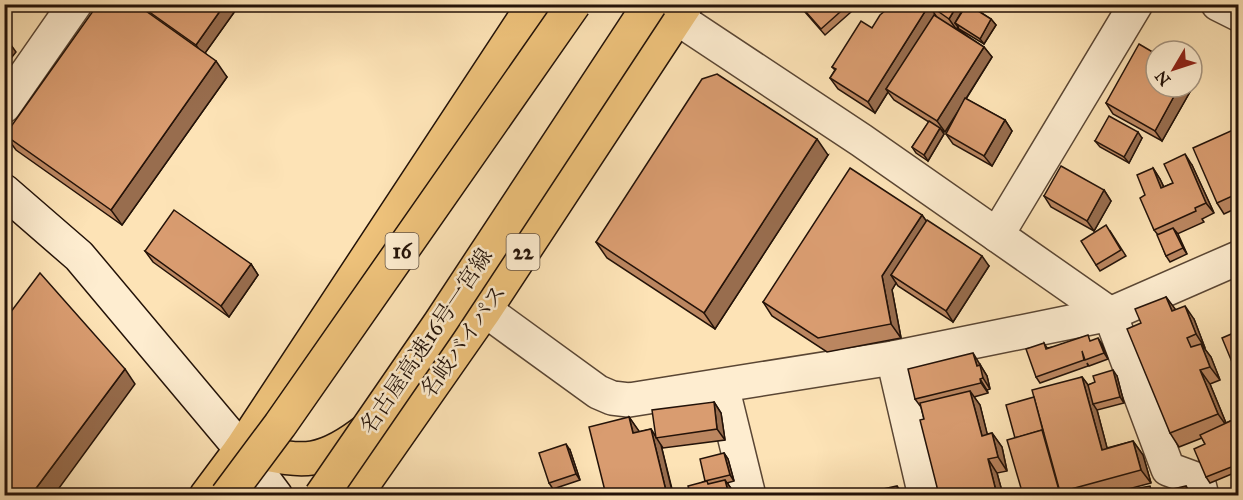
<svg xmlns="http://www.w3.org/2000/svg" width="1243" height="500" font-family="'IM FELL Great Primer','Noto Serif JP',serif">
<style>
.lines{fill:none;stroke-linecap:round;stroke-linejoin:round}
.street-casing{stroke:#5a4634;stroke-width:36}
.secondary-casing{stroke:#231208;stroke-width:36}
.highway-casing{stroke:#231208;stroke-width:36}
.street{stroke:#feedd0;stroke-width:33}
.secondary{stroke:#feedd0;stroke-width:33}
.highway{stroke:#eec27b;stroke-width:33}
.highway-bridge-casing{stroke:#231208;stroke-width:36;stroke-linecap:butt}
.highway-bridge{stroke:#eec27b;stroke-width:33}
.wall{fill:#bb8660;stroke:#231208;stroke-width:1.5}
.shaded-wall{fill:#986d4e;stroke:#231208;stroke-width:1.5}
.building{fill:#d99c70;stroke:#231208;stroke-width:1.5}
.labels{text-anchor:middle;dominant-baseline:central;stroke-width:5;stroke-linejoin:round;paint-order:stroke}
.shield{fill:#feedd0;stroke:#655444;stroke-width:1.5}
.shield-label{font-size:21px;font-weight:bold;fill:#231208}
.street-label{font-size:22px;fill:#231208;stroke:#feedd0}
</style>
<rect width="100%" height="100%" fill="#fde3b6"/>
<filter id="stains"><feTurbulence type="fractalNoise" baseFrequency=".00333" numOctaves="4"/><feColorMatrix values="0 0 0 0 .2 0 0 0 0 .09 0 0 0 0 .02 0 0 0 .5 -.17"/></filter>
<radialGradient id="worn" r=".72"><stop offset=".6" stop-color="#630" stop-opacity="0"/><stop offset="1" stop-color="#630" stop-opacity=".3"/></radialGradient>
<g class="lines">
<g class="street-casing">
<g id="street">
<path d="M1218 4 1238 14"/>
<path d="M677 18 861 140 1110 314 1168 469 1198 480 1202 496"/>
<path d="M4 106 75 4"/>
<path d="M997 235 1136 4"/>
<path d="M485 310 598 392 612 398 629 400 893 358 1110 314 1238 258"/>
<path d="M893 358 925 496"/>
<path d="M722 386 749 496"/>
</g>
</g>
<g class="secondary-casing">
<path id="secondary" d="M4 191 79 256 241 449 276 496"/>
</g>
<g class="highway-casing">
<g id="highway">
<path d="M241 449C301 461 317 469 368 429"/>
<path d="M206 496 241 449 534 4"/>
<path d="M355 496 485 310 686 4"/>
</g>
</g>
<use href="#street" class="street"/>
<use href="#secondary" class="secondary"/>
<use href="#highway" class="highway"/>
<g class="highway-bridge-casing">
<g id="highway-bridge">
<path d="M227 496 280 425 574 4"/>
<path d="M321 496 440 323 650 4"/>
</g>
</g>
<use href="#highway-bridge" class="highway-bridge"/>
</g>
<g class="wall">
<path d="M240 4 205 53 227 77 122 225 16 150 5 135 143 9 141 6Z"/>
<path d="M798 4H860L825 35Z"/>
<path d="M893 4H968L991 19 996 25 984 44 959 29 958 27 957 29 984 47 992 57 966 99 1005 120 1012 131 992 166 953 144 946 134 960 109 945 132 941 129 944 134 928 161 916 153 912 147 929 122 894 100 888 92 875 113 838 89 830 78 835 70 832 67 872 28Z"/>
<path d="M1192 78 1195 83 1162 141 1113 114 1106 103 1192 87Z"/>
<path d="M1239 131V207L1224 214 1217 203 1235 132Z"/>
<path d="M1142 138 1129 163 1100 147 1095 141Z"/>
<path d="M828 155 715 329 607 258 596 242Z"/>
<path d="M1192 165 1214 213 1202 219 1204 222 1177 234 1187 254 1170 262 1166 256 1158 235 1154 230 1145 195 1153 168 1160 179 1164 187 1173 183Z"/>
<path d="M1104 190 1111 201 1094 231 1051 207 1044 196Z"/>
<path d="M922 215 926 221 989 266 953 322 898 286 896 283 892 290 901 338 827 352 772 316 763 302Z"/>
<path d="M1110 231 1126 256 1100 271 1096 265Z"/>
<path d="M145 251 251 264 258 275 229 317 153 262Z"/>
<path d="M1166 297 1175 310 1194 319 1205 348H1204L1211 357 1220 380 1210 384 1226 423 1237 418 1239 411V442L1236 443 1239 448V471L1210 483 1206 477 1205 444 1202 438 1179 447 1170 433 1141 323Z"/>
<path d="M1092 341 1102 344 1108 359 1089 366 1087 363 1088 366 1040 383 1036 377 1044 343 1047 348Z"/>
<path d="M980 364 982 368 987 376 990 389 987 390 988 393 974 397 980 405 987 434 992 433 1002 447 1007 471 997 473 1003 495H939L924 419 921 407 915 399Z"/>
<path d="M1117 376 1124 403 1097 410 1107 448 1133 441 1143 455 1151 483 1106 495H1023L1015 438 1034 397 1082 377 1088 385Z"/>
<path d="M714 402 721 413 725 440 663 448 661 445 673 493 689 489 705 481 724 453 728 459 734 481 727 483 733 491 734 495H606L629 417 639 432 651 429 655 436Z"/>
<path d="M570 450 580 480 553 489 549 483Z"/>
</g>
<g class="shaded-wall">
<path d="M225 4H240L203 56 196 45Z"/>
<path d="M958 4H966L955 23 958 27 956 29 949 19Z"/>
<path d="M929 5 936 16 886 89 888 92 875 113 868 102Z"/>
<path d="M991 19 996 25 984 44 980 39Z"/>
<path d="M6 38 16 52 4 67V41Z"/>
<path d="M984 47 992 57 945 132 937 121Z"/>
<path d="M216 61 227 77 122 225 111 210Z"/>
<path d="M1192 78 1195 83 1162 141 1155 131 1179 87H1192Z"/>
<path d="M1005 120 1012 131 992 166 984 156Z"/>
<path d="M940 128 944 134 928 161 924 155Z"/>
<path d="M1138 132 1142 138 1129 163 1124 157Z"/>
<path d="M817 139 828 155 715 329 704 313Z"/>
<path d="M1185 154 1192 165 1214 213 1206 203Z"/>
<path d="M1153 168 1160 179 1169 199 1161 188Z"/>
<path d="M1104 190 1111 201 1094 231 1087 221Z"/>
<path d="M922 215 932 229 891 275 896 283 892 290 901 338 891 324 882 276Z"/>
<path d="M1173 228 1178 234 1187 254 1183 248Z"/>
<path d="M982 256 989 266 953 322 946 311Z"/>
<path d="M251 264 258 275 229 317 221 306Z"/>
<path d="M1166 297 1176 310 1172 311Z"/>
<path d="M1185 306 1194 319 1205 348 1196 334Z"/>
<path d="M1098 338 1102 344 1108 359 1104 353Z"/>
<path d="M1201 344 1211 357 1220 380 1210 367Z"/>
<path d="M973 353 987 376 990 389 983 378 977 366Z"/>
<path d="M125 369 135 384 54 495H31Z"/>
<path d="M1113 370 1117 376 1124 403 1120 397Z"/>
<path d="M1200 370 1210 384 1228 428 1218 414Z"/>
<path d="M1082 377 1092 390 1093 404 1097 410 1111 463 1102 450Z"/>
<path d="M980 379 987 390 988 393 981 383Z"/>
<path d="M970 391 980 405 991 449 982 436Z"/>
<path d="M714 402 721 413 725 440 717 429Z"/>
<path d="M629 417 639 431 643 447 633 433Z"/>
<path d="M651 429 661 445 673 495H667Z"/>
<path d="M992 433 1002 447 1007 471 998 457Z"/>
<path d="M1133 441 1143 455 1151 483 1141 470Z"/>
<path d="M566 444 570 450 580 480 576 474Z"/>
<path d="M724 453 728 459 734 481 730 475Z"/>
<path d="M988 459 997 473 1003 495H997Z"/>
<path d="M725 480 733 491 734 495H729Z"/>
<path d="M897 486 904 495H899Z"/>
<path d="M1186 486 1190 492 1191 495H1188Z"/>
</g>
<g class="building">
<path d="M98 4H136L216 61 111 210 5 135Z"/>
<path d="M142 4H225L196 45 141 6Z"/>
<path d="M799 4H849L821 29Z"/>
<path d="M893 4H958L949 19 929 5 868 102 830 78 836 69 832 67 861 21 872 28 880 15Z"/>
<path d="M967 4 991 19 980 39 955 23Z"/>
<path d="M934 15 984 47 937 121 886 89Z"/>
<path d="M1139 44 1156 54V87H1179L1155 131 1106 103Z"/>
<path d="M717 74 817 139 704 313 596 242 702 79Z"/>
<path d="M965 98 1005 120 984 156 946 134Z"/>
<path d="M1109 116 1138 132 1124 157 1095 141Z"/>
<path d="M929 121 940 128 924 155 912 147Z"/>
<path d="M1233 130 1234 133 1239 131V193L1217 203 1193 148Z"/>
<path d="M1185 154 1206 203 1195 208 1196 211 1154 230 1140 198 1145 195 1137 175 1153 168 1161 188 1173 183 1164 164Z"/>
<path d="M1061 166 1104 190 1087 221 1044 196Z"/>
<path d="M850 168 922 215 882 276 891 324 818 338 763 302Z"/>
<path d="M174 210 251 264 221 306 145 251Z"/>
<path d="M927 220 982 256 946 311 891 275Z"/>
<path d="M1106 225 1121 250 1096 265 1081 241Z"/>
<path d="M1173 228 1183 248 1166 256 1157 235Z"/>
<path d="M40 273 125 369 31 495H4V321Z"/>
<path d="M1166 297 1172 311 1185 306 1196 334 1187 338 1191 347 1201 344 1210 367 1200 370 1218 414 1170 433 1127 329 1141 323 1135 309Z"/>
<path d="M1239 325V379L1222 338 1236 332 1234 327Z"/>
<path d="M1088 335 1090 341 1098 338 1104 353 1085 360 1082 351 1084 360 1036 377 1026 349 1044 343 1046 349Z"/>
<path d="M973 353 977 366 980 365 983 378 980 379 981 383 915 399 908 369Z"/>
<path d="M1113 370 1120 397 1093 404 1088 385 1095 382 1093 376Z"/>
<path d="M1082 377 1102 450 1133 441 1141 470 1060 492 1032 390Z"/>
<path d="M970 391 982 436 992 433 998 457 988 459 997 495H939L920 420 924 419 920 403Z"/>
<path d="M1034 397 1043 431 1042 430 1015 438 1006 405Z"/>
<path d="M714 402 717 429 656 438 652 410Z"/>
<path d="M1239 411V420L1235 413Z"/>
<path d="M629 417 633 433 651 429 667 495H606L589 427Z"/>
<path d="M1237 418 1239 420V434L1232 437 1239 451V464L1206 477 1194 449 1205 444 1200 435Z"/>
<path d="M1042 430 1060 494 1053 495H1023L1007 440Z"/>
<path d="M566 444 576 474 549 483 539 453Z"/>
<path d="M724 453 730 475 705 481 700 459Z"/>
<path d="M725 480 729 495H673V493L689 489 688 486 707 481 708 484Z"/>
<path d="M897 486 899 495H856Z"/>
<path d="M1150 486 1152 494 1186 486 1188 495H1135L1133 489Z"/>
<path d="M1129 491 1130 495H1115Z"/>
</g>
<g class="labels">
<g class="shield">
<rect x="385.5" y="233" width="33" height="36" rx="4.5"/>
<rect x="506.5" y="234" width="33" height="36" rx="4.5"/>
</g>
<g class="shield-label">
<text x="402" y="251">16</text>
<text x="523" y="252">22</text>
</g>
<g class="street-label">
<text transform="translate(426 341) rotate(-56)">名古屋高速16号一宮線</text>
<text transform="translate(463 341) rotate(-55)">名岐バイパス</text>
</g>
</g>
<rect width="1243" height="500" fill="none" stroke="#fde3b6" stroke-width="24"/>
<rect x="6" y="6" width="1231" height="488" fill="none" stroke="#231208" stroke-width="3"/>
<rect x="12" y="12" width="1219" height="476" fill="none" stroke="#231208" stroke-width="1.5"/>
<g transform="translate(1174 69) rotate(231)"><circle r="28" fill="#feedd0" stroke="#a69580" stroke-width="1.5"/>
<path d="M0-4.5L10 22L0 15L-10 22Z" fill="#8f2418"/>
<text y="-9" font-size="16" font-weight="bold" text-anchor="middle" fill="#231208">N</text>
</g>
<rect width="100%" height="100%" filter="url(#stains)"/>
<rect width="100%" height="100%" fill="url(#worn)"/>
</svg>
